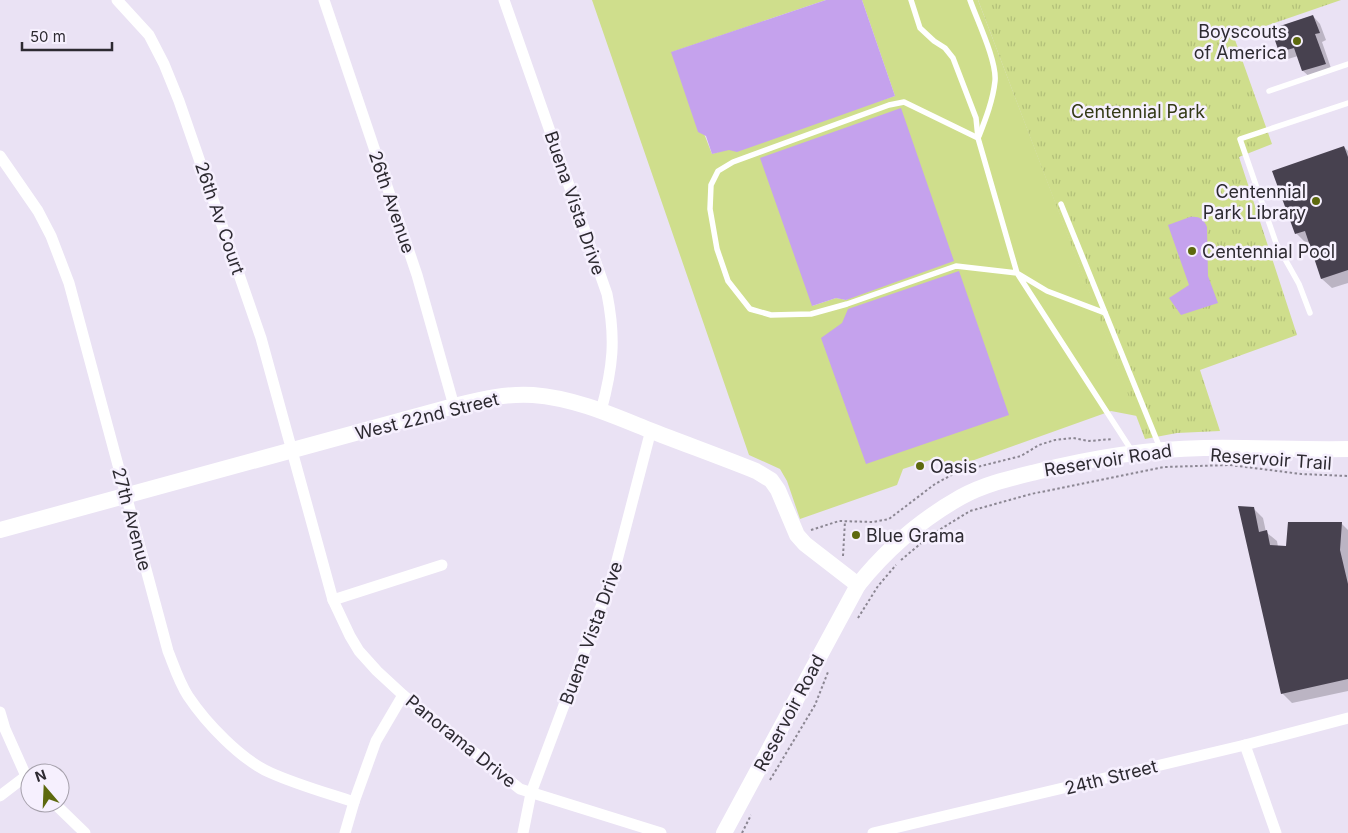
<svg xmlns="http://www.w3.org/2000/svg" width="1348" height="833" font-family="Inter,sans-serif">
<style>
.grass{fill:#cfde8c;fill-rule:evenodd}
.park{fill:url(#park-tufts)}
.water{fill:#c5a2ed}
.shadow{fill:#0003}
.building{fill:#47414f}
.lines{fill:none;stroke-linecap:round;stroke-linejoin:round}
.path{stroke:#8b8692;stroke-width:2;stroke-dasharray:2.5 2.5;stroke-linecap:butt}
.lane{stroke:#fff;stroke-width:5.5}
.street{stroke:#fff;stroke-width:11}
.secondary{stroke:#fff;stroke-width:16}
.poi-dot{fill:#5d690e;stroke:#f6f0fe;stroke-width:2}
.labels{text-anchor:middle;dominant-baseline:central;stroke-width:5;stroke-linejoin:round;paint-order:stroke}
.poi-label{font-size:18px;fill:#2d2a31;stroke:#f6f0fe;text-anchor:start}
.park-label{font-size:18px;fill:#333915;stroke:#f6f0fe}
.street-label{font-size:18px;fill:#2d2a31;stroke:#f6f0fe}
</style>
<defs>
<pattern id="park-tufts" width="24" height="20" patternUnits="userSpaceOnUse" patternTransform="scale(1.25)"><rect width="24" height="20" fill="#cfde8c"/><path d="M3 7l-1-3M5 7V3M7 7l1-3M15 17l-1-3M17 17v-4M19 17l1-3" fill="none" stroke="#b2bf79"/></pattern>
</defs>
<rect width="100%" height="100%" fill="#eae2f4"/>
<path class="grass" d="M592 0H826L672 52 712 154 895 96 862 0H978L1137 416 1111 411 952 468 933 459 903 469 897 485 800 519 787 481 780 469 749 455ZM901 109 847 300 836 298 812 306Z"/>
<path class="park" d="M978 0H1341L1234 37 1272 144 1239 157 1297 335 1200 370 1220 431 1177 433 1145 439Z"/>
<g class="water">
<path d="M826 0H862L895 96 737 152 729 150 712 154 706 136 698 132 671 52Z"/>
<path d="M901 108 954 261 846 300 836 298 812 306 760 158Z"/>
<path d="M1190 217C1199 216 1204 219 1207 227L1208 276 1218 303 1181 315 1169 298 1189 285 1168 225Z"/>
<path d="M959 271 1009 415 866 464 821 338 842 323 848 309Z"/>
</g>
<g class="shadow">
<path d="M1313 16 1320 24 1326 40 1322 42 1332 71 1311 78 1303 71 1298 56 1288 59 1280 52 1273 30Z"/>
<path d="M1344 147 1348 151V283L1332 288 1322 279 1310 242 1306 243 1296 233Z"/>
<path d="M1253 508 1263 518 1266 532 1277 541 1278 547H1287L1341 523 1348 530V691L1292 703 1282 693Z"/>
</g>
<g class="building">
<path d="M1313 15 1320 33 1315 34 1326 64 1302 71 1294 48 1279 52 1271 29Z"/>
<path d="M1344 146 1348 157V270L1321 279 1305 231 1295 234 1272 171Z"/>
<path d="M1238 506 1254 507 1259 532 1267 530 1270 545 1286 546 1288 522H1342L1340 550 1348 584V679L1281 694Z"/>
</g>
<g class="lines">
<g class="path">
<path d="M811 530 839 521 873 522 889 519 935 484 957 472 1021 456 1039 445 1055 440 1073 438 1089 441 1113 439"/>
<path d="M843 556 845 521"/>
<path d="M901 560 931 535 970 511 1031 494 1164 467 1230 465 1301 474 1348 476"/>
<path d="M858 618 878 586 896 565"/>
<path d="M770 780 815 705 828 672"/>
<path d="M742 833 751 815"/>
</g>
<g class="lane">
<path d="M911 0 920 28 934 41 945 48 953 58 976 118 978 138"/>
<path d="M970 0C977 20 997 61 995 81 993 100 986 118 979 136"/>
<path d="M1269 91 1348 64"/>
<path d="M1061 204 1160 448"/>
<path d="M1105 313 1047 291 1017 273 956 266 847 304 811 314 771 315 750 309 728 281 717 249 710 209 711 185 718 171 733 162 889 105 904 102 978 138 1017 273 1132 451"/>
<path d="M1310 313 1299 284 1276 243 1240 139 1348 103"/>
</g>
<g class="street">
<path d="M117 0 149 35 164 64 179 101 261 338 333 600 350 636 359 651 377 671 403 695 520 789 661 833"/>
<path d="M324 0 417 275 454 406"/>
<path d="M504 0 607 294C616 339 613 367 601 411"/>
<path d="M0 156 38 211 51 236 69 283 168 651C174 666 179 682 188 696 206 723 241 760 271 773 298 785 327 793 354 802"/>
<path d="M333 600 442 565"/>
<path d="M0 712 5 729 26 776 30 780"/>
<path d="M1245 745 1276 833"/>
<path d="M0 796 26 776"/>
<path d="M54 803 85 833"/>
<path d="M345 833 354 802 376 741 403 695"/>
<path d="M523 833 531 793 614 572 651 430"/>
<path d="M873 833 1245 745 1348 718"/>
</g>
<g class="secondary">
<path d="M0 530 454 406C479 400 506 393 533 395 574 398 612 415 649 430 685 444 721 457 756 471L771 480 778 490 797 535 805 544 858 585"/>
<path d="M724 833 858 585C886 550 922 519 961 497 984 484 1011 478 1036 472 1091 458 1147 449 1204 448 1252 447 1300 450 1348 449"/>
</g>
</g>
<g class="poi-dot">
<circle cx="1297" cy="41" r="5"/>
<circle cx="1316" cy="201" r="5"/>
<circle cx="1192" cy="251" r="5"/>
<circle cx="920" cy="466" r="5"/>
<circle cx="856" cy="535" r="5"/>
</g>
<g class="labels">
<g class="poi-label">
<text x="1287" y="31" text-anchor="end">Boyscouts<tspan x="1287" dy="21">of America</tspan></text>
<text x="1306" y="191" text-anchor="end">Centennial<tspan x="1306" dy="21">Park Library</tspan></text>
<text x="1202" y="251">Centennial Pool</text>
<text x="930" y="466">Oasis</text>
<text x="866" y="535">Blue Grama</text>
</g>
<g class="park-label">
<text x="1138" y="111">Centennial Park</text>
</g>
<g class="street-label">
<text transform="translate(392 202) rotate(71)">26th Avenue</text>
<text transform="translate(575 203) rotate(71)">Buena Vista Drive</text>
<text transform="translate(220 218) rotate(71)">26th Av Court</text>
<text transform="translate(427 416) rotate(-14)">West 22nd Street</text>
<text transform="translate(1271 459) rotate(4)">Reservoir Trail</text>
<text transform="translate(1108 460) rotate(-9)">Reservoir Road</text>
<text transform="translate(132 519) rotate(75)">27th Avenue</text>
<text transform="translate(591 633) rotate(-70)">Buena Vista Drive</text>
<text transform="translate(789 713) rotate(-62)">Reservoir Road</text>
<text transform="translate(461 741) rotate(39)">Panorama Drive</text>
<text transform="translate(1111 777) rotate(-14)">24th Street</text>
</g>
</g>
<g transform="translate(45 788) rotate(341)"><circle r="24" fill="#f6f0fe" stroke="#a6a1ac"/>
<path d="M0-4L9 19L0 12L-9 19Z" fill="#5d690e"/>
<text y="-8" font-size="14" font-weight="bold" text-anchor="middle" fill="#2d2a31">N</text>
</g>
<path d="M22 42v8h90v-8" fill="none" stroke="#2d2a31" stroke-width="2.5"/>
<text x="30" y="42" font-size="15" fill="#2d2a31" stroke="#f6f0fe" stroke-width="4" paint-order="stroke">50 m</text>
</svg>
